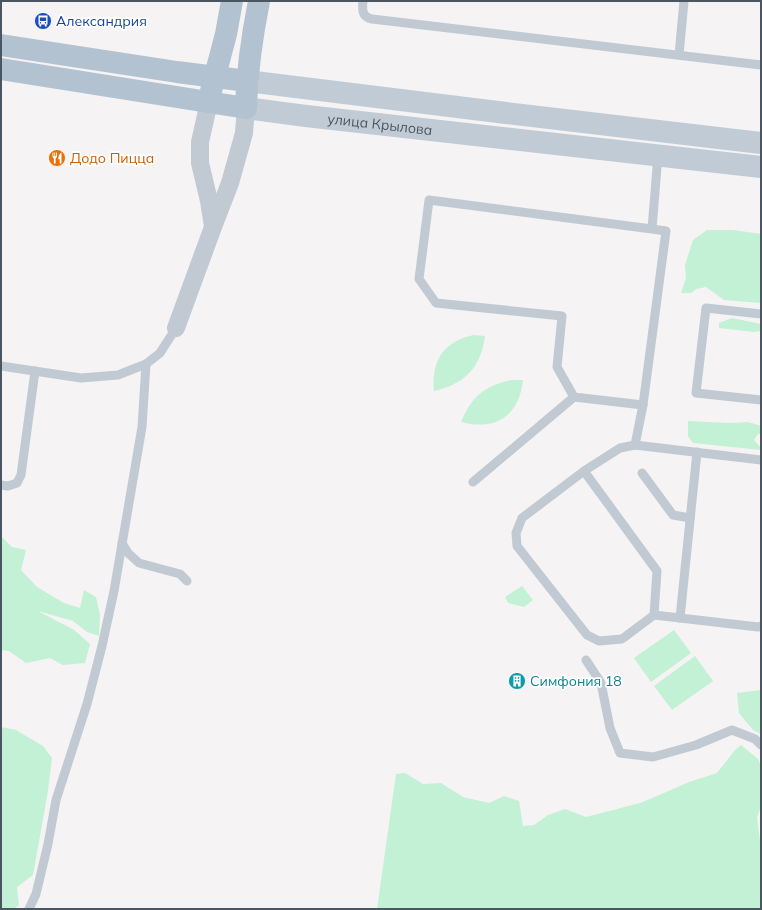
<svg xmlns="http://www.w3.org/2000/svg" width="762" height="910" font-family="Mulish,sans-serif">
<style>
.green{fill:#c3f1d5}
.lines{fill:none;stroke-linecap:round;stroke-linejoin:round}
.lane{stroke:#c1cad2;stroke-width:9}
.street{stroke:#c1cad2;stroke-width:18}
.secondary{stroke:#c1cbd6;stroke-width:22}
.primary{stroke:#b3c2d1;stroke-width:22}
.labels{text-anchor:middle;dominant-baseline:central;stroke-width:3.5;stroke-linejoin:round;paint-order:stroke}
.transit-label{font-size:14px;fill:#164399;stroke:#fff;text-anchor:start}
.street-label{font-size:14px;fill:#4a5661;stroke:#fff}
.food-label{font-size:14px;fill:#c56008;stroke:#fff;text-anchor:start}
.culture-label{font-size:14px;fill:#0d838f;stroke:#fff;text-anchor:start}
</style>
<rect width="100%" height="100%" fill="#f5f3f3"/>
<g class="green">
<path d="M707 230H733L761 234V303L724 300 706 287 696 289 691 293H681L686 278 685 265 693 240Z"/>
<path d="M732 318 761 324V331L754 332 719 328V323Z"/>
<path d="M474 335 485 336C481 367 465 384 434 391 431 360 444 341 474 335Z"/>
<path d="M512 380H523C519 416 496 431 461 422 471 397 485 385 512 380Z"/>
<path d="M688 421 731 423 748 422 761 426V434H758L754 440 761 448V450L693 443 688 436Z"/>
<path d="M1 536 12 547 26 550 21 570 37 587 64 603 80 608 84 590 96 597 100 615 99 636 87 632 73 621 38 611 74 630 90 644 85 663 63 665 50 658 26 663 9 651 1 650Z"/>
<path d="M522 586 533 600 524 607 508 603 505 597Z"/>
<path d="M674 630 691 653 651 682 634 658Z"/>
<path d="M695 656 713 681 672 710 654 686Z"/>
<path d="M761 690V734L753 730 739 713 737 693Z"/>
<path d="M1 727 16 730 43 746 52 758 48 791 33 875 17 887 19 905 14 909H1Z"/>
<path d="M741 745 758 759 761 766V807L757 817 761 850V909H377L396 774 405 773 423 784 441 783 463 797 489 803 504 796 519 801 523 826 534 825 548 815 565 809 586 817 640 803 657 796 689 782 717 773 735 750Z"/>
</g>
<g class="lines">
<g class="lane">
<path d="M363 1C362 10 362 17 372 19L761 65"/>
<path d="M679 55 684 1"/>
<path d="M652 229 666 231 643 405 574 397 557 367 562 316 436 303 419 279 429 200 652 229 658 155"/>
<path d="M761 314 706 308 696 393 761 400"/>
<path d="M1 366 81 378 118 375 146 364 160 353 176 328"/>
<path d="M643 405 635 445 761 460"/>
<path d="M584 471 657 571 654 615 622 639 599 641 587 635 517 546 516 533 522 518 584 471 620 448 635 445"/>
<path d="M642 473 673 515 690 518"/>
<path d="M473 482 574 397"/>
<path d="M1 485 8 486 17 483 21 475 35 371"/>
<path d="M122 543 128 553 139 563 180 574 187 581"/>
<path d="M654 615 758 627 761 626"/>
<path d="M680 618 697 452"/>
<path d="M586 660 601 683 610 728 620 753 653 757 696 745 732 730 755 739 761 745"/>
<path d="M29 909 36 894 48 844 56 800 87 704 102 646 114 591 142 427 146 364"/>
</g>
<g class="street">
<path d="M209 102 200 142V163L209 201 213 226"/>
<path d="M176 328 213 227 230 183 244 133 246 108"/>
</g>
<g class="secondary">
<path d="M247 81 506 113 761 143"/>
<path id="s1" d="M246 108 306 116 761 167"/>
</g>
<g class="primary">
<path d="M1 45 177 72 247 81"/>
<path d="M1 69 246 108C247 71 252 36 259 1"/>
<path d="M211 91 226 34 232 1"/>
</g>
</g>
<defs>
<g id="bus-disc" transform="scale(0.9)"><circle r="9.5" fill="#1a4fb4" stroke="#fff"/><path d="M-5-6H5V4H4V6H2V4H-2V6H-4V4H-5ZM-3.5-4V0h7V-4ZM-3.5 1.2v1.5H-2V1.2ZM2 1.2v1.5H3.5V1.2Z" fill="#fff"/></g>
<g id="restaurant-disc" transform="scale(0.9)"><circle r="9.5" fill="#e8710a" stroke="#fff"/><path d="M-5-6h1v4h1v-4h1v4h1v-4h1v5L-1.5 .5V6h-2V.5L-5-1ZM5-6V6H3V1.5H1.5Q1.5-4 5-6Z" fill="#fff"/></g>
<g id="building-disc" transform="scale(0.9)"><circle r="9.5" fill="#0f9aa8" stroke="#fff"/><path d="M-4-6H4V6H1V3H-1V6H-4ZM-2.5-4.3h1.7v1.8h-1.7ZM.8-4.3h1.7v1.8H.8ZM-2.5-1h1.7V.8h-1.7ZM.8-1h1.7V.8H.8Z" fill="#fff"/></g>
</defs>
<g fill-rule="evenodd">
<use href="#bus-disc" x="43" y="21"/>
<use href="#restaurant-disc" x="57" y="158"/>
<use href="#building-disc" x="517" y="681"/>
</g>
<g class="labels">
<g class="transit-label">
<text x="56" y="21">Александрия</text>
</g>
<g class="street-label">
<text stroke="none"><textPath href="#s1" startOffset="135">улица Крылова</textPath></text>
</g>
<g class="food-label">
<text x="70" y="158">Додо Пицца</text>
</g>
<g class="culture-label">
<text x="530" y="681">Симфония 18</text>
</g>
</g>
<rect width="762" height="910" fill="none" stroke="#4a5661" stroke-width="4"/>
</svg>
